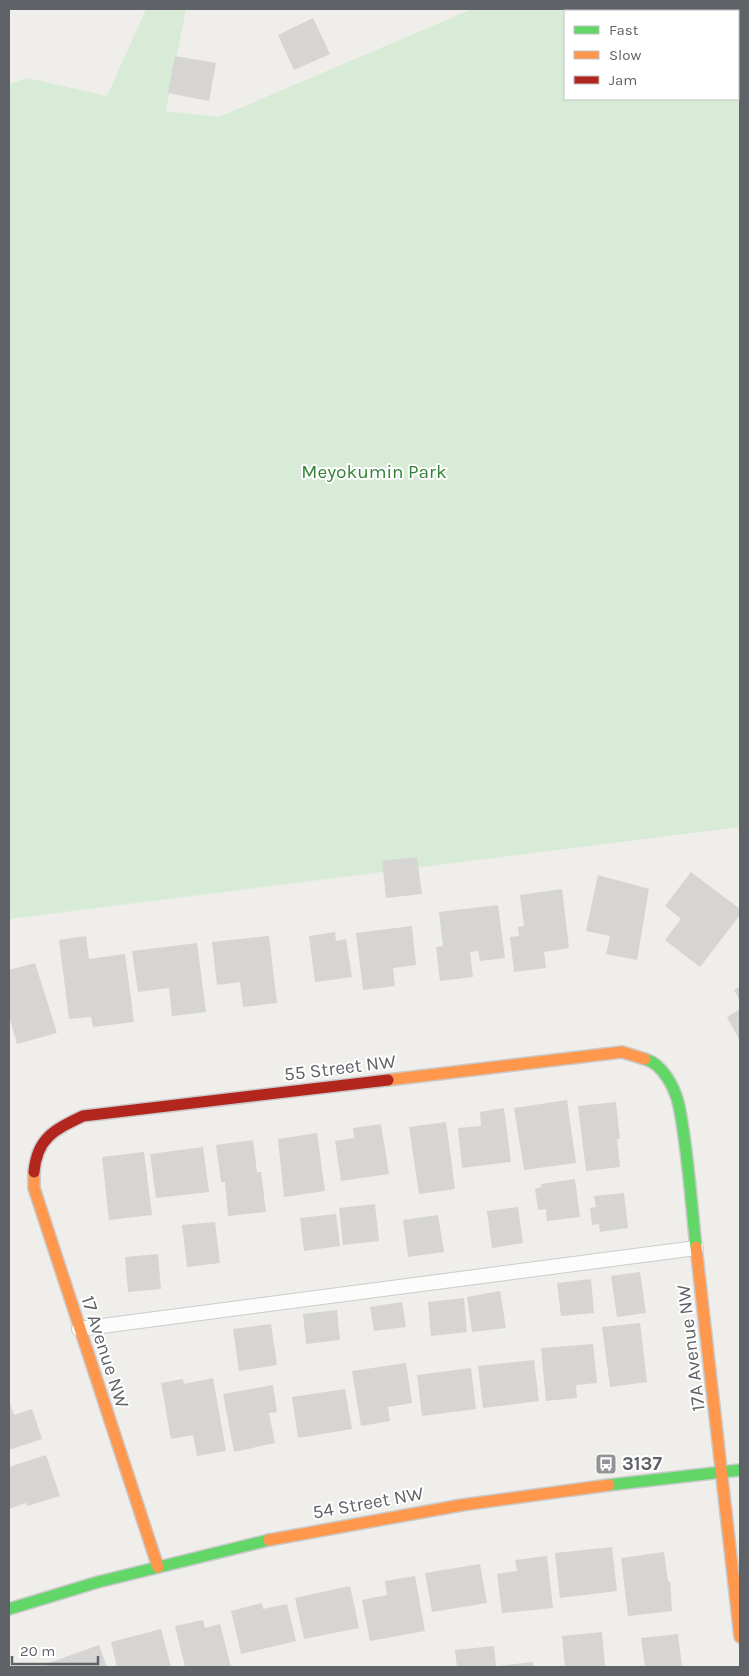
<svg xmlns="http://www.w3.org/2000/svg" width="749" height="1676" font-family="Karla,sans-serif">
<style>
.green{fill:#d8ebd6;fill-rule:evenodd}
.building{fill:#d6d5d3}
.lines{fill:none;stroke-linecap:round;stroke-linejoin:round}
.lane-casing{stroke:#cbcccc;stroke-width:16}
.fast-casing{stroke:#cacacb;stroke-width:14}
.slow-casing{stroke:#cacacb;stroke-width:14}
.jam-casing{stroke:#cacacb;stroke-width:14}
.lane{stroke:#fdfcfc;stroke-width:14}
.fast{stroke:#63d668;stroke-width:11}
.slow{stroke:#ff974d;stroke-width:11}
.jam{stroke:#b3261e;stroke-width:11}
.labels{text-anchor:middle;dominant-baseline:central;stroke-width:4;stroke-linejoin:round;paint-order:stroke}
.park-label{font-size:19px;fill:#348238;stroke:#fff}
.street-label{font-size:19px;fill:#5f6368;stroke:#fff}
.poi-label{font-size:19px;font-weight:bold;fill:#5f6368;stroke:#fff;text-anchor:start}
</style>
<rect width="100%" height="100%" fill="#efeeea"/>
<path class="green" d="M146 9H186L166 111 219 117 472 9H740V827L9 919V84L27 78 107 96ZM565 11H738V99H565Z"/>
<g class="building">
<path d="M313 18 330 54 294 70 278 35Z"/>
<path d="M175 56 216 63 209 101 168 93Z"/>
<path d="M417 857 422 894 386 898 382 861Z"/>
<path d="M691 872 740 909V915L700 967 665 940 681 919 665 906Z"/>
<path d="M598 875 649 889 637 960 606 954 610 936 586 931Z"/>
<path d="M562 889 569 948 544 952 546 968 514 972 510 937 519 936 518 927 524 926 520 895Z"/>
<path d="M498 905 505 958 480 961 478 951 470 952 473 977 440 981 436 947 443 946 439 912Z"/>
<path d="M412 926 416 965 393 968 395 986 363 990 356 933Z"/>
<path d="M335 932 336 941 346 939 352 977 315 982 309 936Z"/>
<path d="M86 936 89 959 125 954 134 1022 93 1027 91 1017 69 1019 59 940Z"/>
<path d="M269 936 277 1003 243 1007 240 982 217 985 212 942Z"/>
<path d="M197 943 206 1012 172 1016 169 988 138 992 132 951Z"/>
<path d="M35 963 57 1033 17 1044 9 1016V970Z"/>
<path d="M740 987V1001L734 990Z"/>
<path d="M740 1009V1041L727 1017Z"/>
<path d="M567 1100 576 1163 524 1170 514 1108Z"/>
<path d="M616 1102 620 1139H617L620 1167 586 1171 578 1106Z"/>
<path d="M504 1108 511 1162 462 1168 458 1128 481 1126 480 1112Z"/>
<path d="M446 1122 455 1189 419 1194 409 1127Z"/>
<path d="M381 1124 389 1174 341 1181 335 1141 354 1138 353 1128Z"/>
<path d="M317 1133 325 1191 284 1197 278 1139Z"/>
<path d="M253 1140 257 1172H261L266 1212 228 1216 225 1182H221L216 1145Z"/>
<path d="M203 1147 209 1192 156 1198 150 1154Z"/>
<path d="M144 1152 152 1215 109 1220 102 1157Z"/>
<path d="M575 1179 580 1217 547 1221 546 1209 538 1210 535 1189 542 1187 541 1184Z"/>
<path d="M624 1193 628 1228 600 1232 599 1224 592 1225 590 1208 596 1207 594 1196Z"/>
<path d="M375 1204 379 1241 343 1245 339 1208Z"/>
<path d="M518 1207 523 1243 492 1248 487 1211Z"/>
<path d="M336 1214 340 1246 304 1251 300 1218Z"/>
<path d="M438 1215 444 1252 408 1257 403 1220Z"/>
<path d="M215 1222 220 1263 187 1267 182 1225Z"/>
<path d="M158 1254 161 1289 128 1292 125 1257Z"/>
<path d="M640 1272 646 1313 617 1317 611 1276Z"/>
<path d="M591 1279 594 1313 561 1316 557 1283Z"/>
<path d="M500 1291 506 1328 472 1332 467 1297Z"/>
<path d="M464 1298 467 1332 431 1336 428 1302Z"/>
<path d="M402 1302 406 1327 374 1331 370 1307Z"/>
<path d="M337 1310 340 1340 306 1344 303 1314Z"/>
<path d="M640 1323 647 1382 610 1387 602 1327Z"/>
<path d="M271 1324 277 1365 239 1371 233 1329Z"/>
<path d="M593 1344 597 1383 576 1385 577 1398 546 1401 541 1348Z"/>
<path d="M534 1360 539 1401 483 1408 478 1366Z"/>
<path d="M406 1363 412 1403 388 1407 390 1421 361 1426 352 1371Z"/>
<path d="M471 1368 476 1409 422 1416 417 1375Z"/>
<path d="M213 1378 226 1451 197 1456 193 1435 171 1439 161 1383 183 1379 184 1384Z"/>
<path d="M273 1385 277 1412 269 1413 275 1443 234 1452 223 1394Z"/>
<path d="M345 1389 352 1429 298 1438 292 1397Z"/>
<path d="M9 1400 14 1415 32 1409 42 1439 9 1450Z"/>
<path d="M46 1455 60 1496 27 1506 26 1503 9 1509V1467Z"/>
<path d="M612 1547 617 1591 560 1598 555 1553Z"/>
<path d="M664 1552 668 1581H670L672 1611 628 1616 621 1558Z"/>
<path d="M547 1556 553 1608 502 1613 497 1574 517 1571 515 1560Z"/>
<path d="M480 1564 487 1603 432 1612 425 1573Z"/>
<path d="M415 1576 425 1631 370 1641 362 1600 387 1595 385 1581Z"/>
<path d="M350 1586 359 1628 304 1639 295 1598Z"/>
<path d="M262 1603 263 1609 287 1604 296 1641 241 1654 231 1611Z"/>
<path d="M203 1620 205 1628 220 1624 231 1667H185L175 1626Z"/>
<path d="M161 1629 171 1667H117L111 1642Z"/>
<path d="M602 1632 605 1666 565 1667 562 1636Z"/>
<path d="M678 1634 682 1667H645L641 1638Z"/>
<path d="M99 1645 107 1667H47L46 1664Z"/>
<path d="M494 1646 496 1667H457L455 1650Z"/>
<path d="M533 1662 534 1667H498V1666Z"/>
</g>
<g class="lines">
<g class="lane-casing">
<path id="lane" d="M79 1329 696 1248"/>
</g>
<g class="fast-casing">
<g id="fast">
<path d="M645 1059C663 1064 675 1088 679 1106 688 1150 691 1202 696 1247"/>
<path d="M609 1485 740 1470"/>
<path d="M9 1609 98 1582 269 1540"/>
</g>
</g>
<g class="slow-casing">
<g id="slow">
<path d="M388 1080 622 1052 645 1059"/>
<path d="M34 1172V1188L158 1567"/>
<path d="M696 1247 740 1637"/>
<path d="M269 1540 462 1505 609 1485"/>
</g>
</g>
<g class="jam-casing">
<path id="jam" d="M34 1172C37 1138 54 1130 83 1116L388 1080"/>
</g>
<use href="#lane" class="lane"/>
<use href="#fast" class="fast"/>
<use href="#slow" class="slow"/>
<use href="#jam" class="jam"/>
</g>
<defs>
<g id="bus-square" transform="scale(1.125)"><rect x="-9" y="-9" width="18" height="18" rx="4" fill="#919496" stroke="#fff"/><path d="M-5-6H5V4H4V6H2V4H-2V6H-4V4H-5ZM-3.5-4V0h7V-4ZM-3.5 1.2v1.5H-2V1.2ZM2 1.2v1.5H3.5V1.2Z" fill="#fff"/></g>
</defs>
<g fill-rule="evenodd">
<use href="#bus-square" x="606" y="1464"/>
</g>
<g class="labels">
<g class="park-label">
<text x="374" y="472">Meyokumin Park</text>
</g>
<g class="street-label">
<text transform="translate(340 1068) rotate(-7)">55 Street NW</text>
<text transform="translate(691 1348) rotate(-97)">17A Avenue NW</text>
<text transform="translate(105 1352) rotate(72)">17 Avenue NW</text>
<text transform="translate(368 1503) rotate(-10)">54 Street NW</text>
</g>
<g class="poi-label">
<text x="622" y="1464">3137</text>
</g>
</g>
<rect width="749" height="1676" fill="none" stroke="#5f6368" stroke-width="20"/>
<rect x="564" y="10" width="175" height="90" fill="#ffffff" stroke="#bfc1c3"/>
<rect x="574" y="26" width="25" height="8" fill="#63d668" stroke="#bfc1c3"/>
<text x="609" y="35" font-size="15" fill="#5f6368">Fast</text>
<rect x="574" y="51" width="25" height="8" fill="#ff974d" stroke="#bfc1c3"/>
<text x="609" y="60" font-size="15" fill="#5f6368">Slow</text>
<rect x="574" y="76" width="25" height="8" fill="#b3261e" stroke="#bfc1c3"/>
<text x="609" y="85" font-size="15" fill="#5f6368">Jam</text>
<path d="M12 1656v8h86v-8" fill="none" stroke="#5f6368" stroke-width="2.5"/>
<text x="20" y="1656" font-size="15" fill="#5f6368" stroke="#ffffff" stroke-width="4" paint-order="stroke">20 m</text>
</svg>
